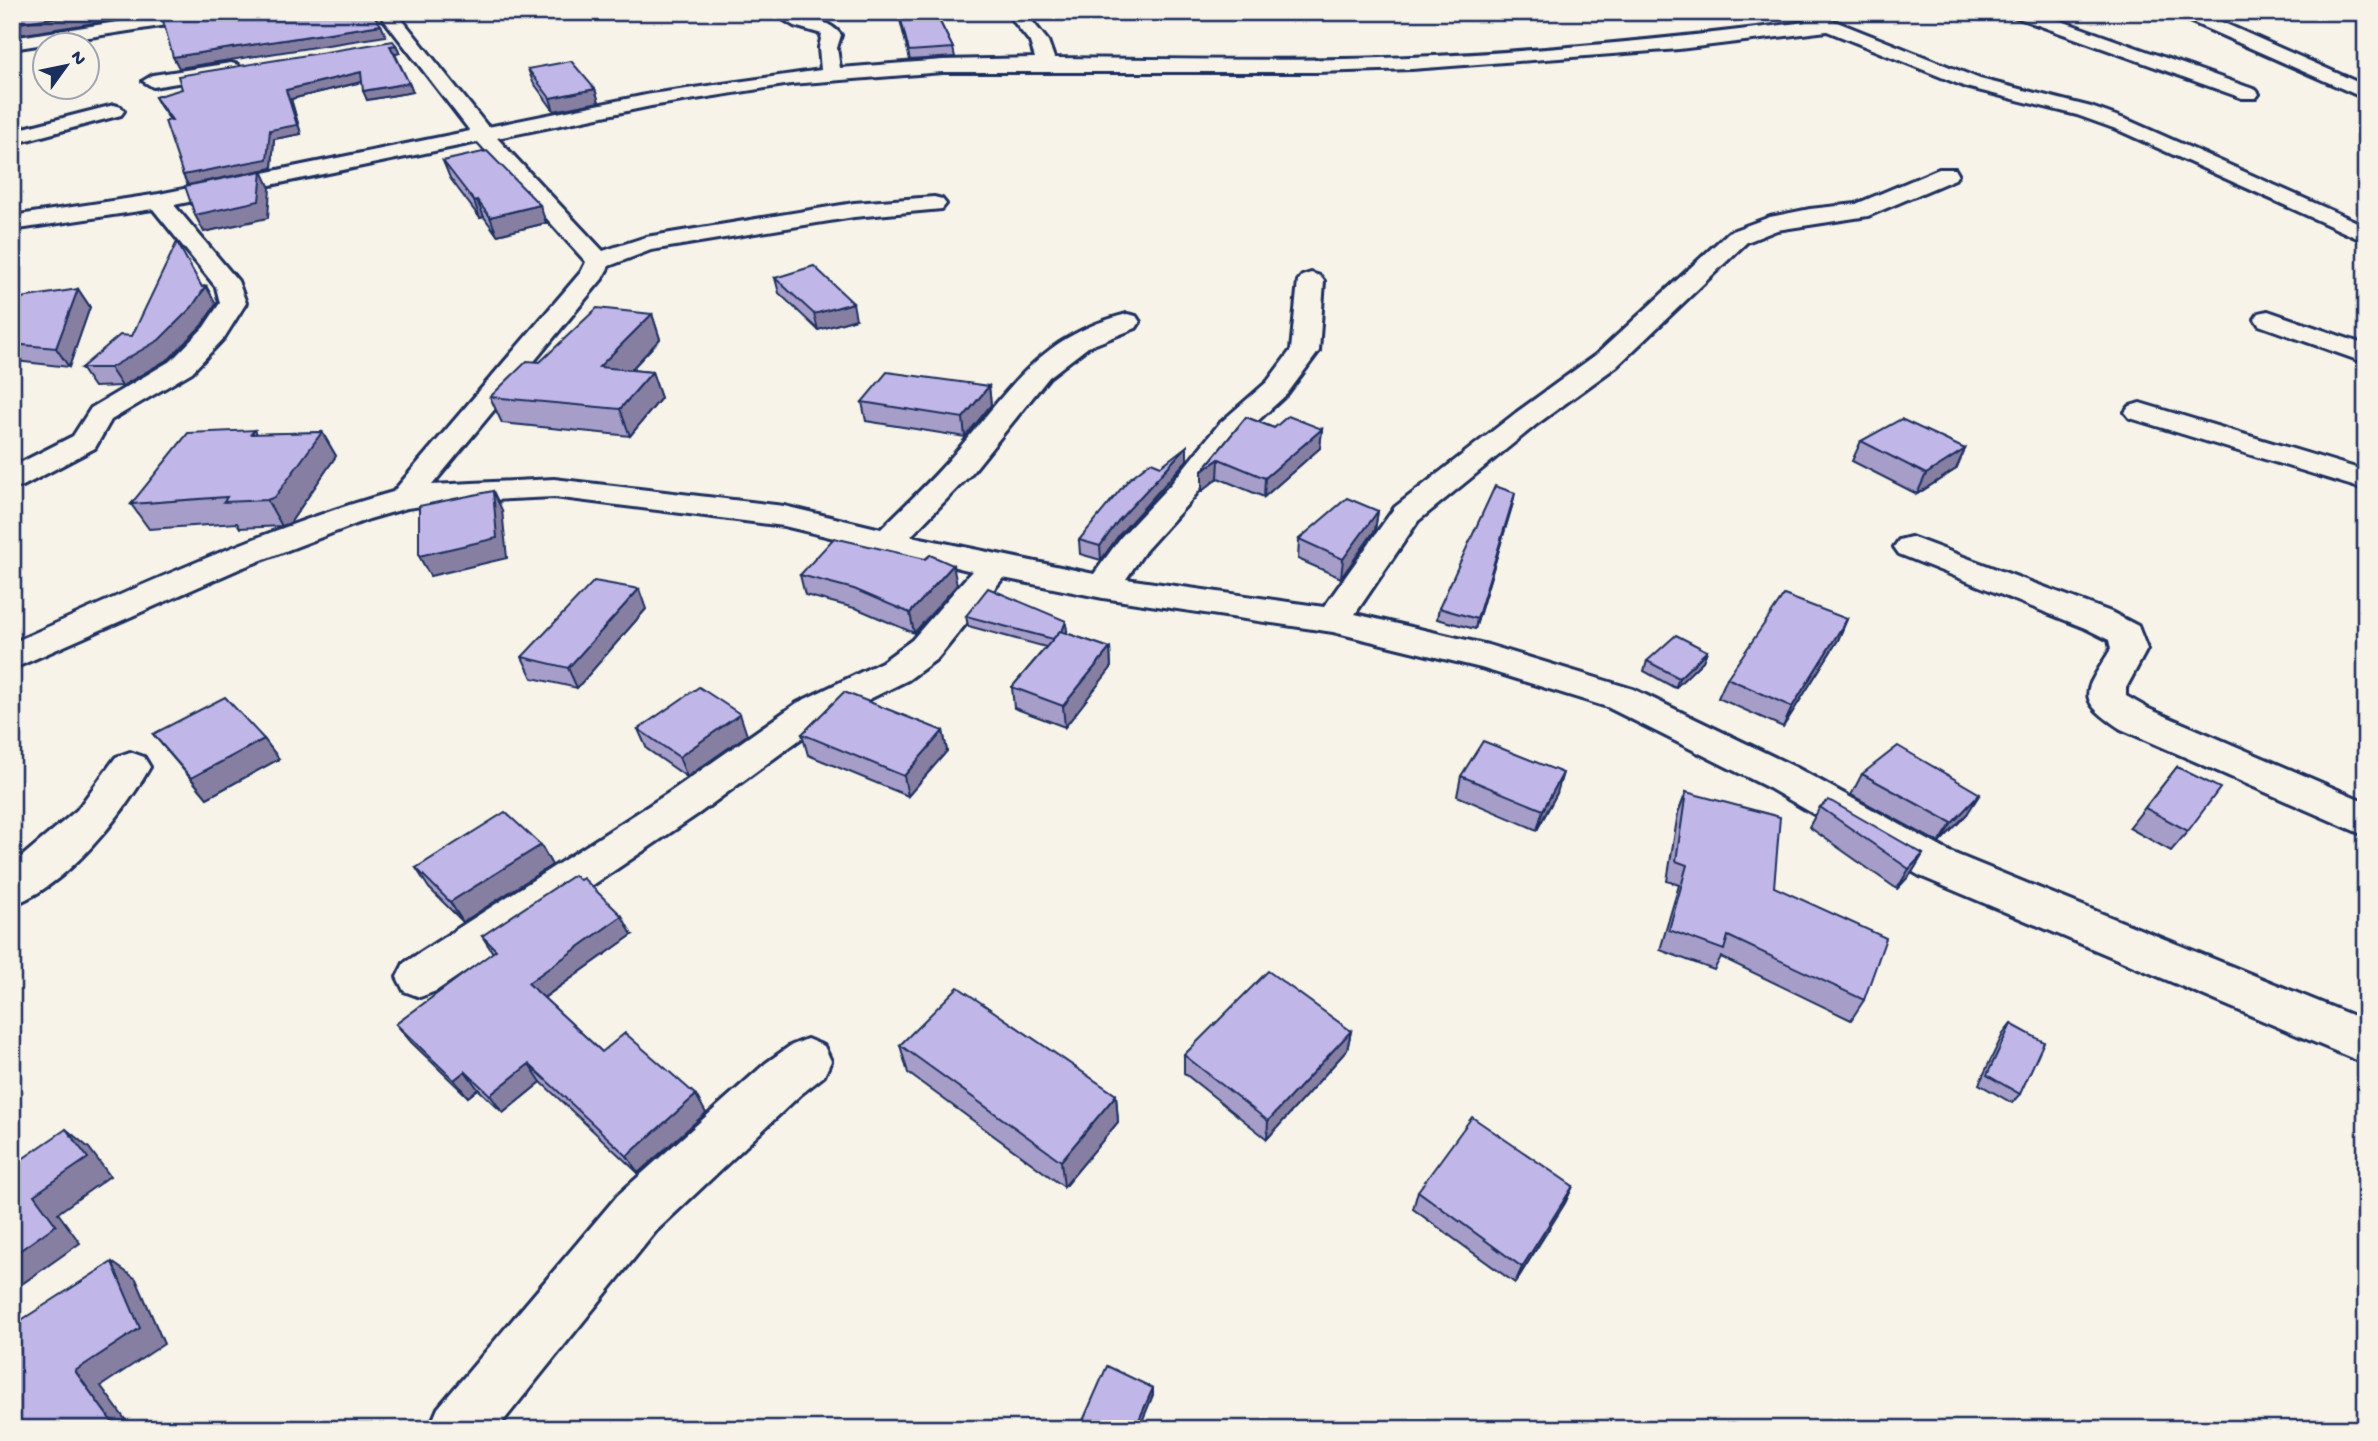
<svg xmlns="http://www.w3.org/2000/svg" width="2378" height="1441" font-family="'Gochi Hand',sans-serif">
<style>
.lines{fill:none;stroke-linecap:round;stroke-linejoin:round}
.street-casing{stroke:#1b2f5e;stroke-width:6}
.street{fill:#f7f3e8;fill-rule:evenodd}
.wall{fill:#a69dc8;stroke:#1b2f5e;stroke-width:2}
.shaded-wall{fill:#877fa2;stroke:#1b2f5e;stroke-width:2}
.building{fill:#c1b6e8;stroke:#1b2f5e;stroke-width:2}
</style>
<rect width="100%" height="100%" fill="#f7f3e8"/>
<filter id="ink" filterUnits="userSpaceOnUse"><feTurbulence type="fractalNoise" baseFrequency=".0143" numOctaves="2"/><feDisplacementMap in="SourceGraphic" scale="14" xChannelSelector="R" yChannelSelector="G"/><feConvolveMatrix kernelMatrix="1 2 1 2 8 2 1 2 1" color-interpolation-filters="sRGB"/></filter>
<g filter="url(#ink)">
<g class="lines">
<g class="street-casing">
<g id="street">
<path d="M183 12H228L219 17 12 49V38Z"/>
<path d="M378 12H396L488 127 651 94 821 70 819 48 822 34 794 26 771 12C791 12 829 18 841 35L837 48 840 68 943 60 1035 58 1030 42 1006 12H1025L1048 41 1054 58C1172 59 1291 62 1410 57 1542 52 1675 38 1806 22L1797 16 1800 12H1812L1980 79 2091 107 2130 121 2366 226V242L2116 129 2077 115 1966 87 1827 31 1679 49 1412 69 1317 72H943L791 84 651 106 497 138 603 251 646 237 854 203 934 197 942 199 946 204 942 209 854 217 651 250 609 266 602 279 432 485 554 479 784 506 881 529C904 506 928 484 949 460 1007 395 1035 337 1127 314L1136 316 1140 322 1136 328 1088 347 1049 377 970 475 911 536 1094 574 1121 537 1171 484 1219 424 1267 382 1291 350 1298 281 1302 276 1311 273 1320 276 1324 281 1319 351 1287 394 1241 436 1193 498 1145 551 1126 579 1324 607 1395 507 1517 412 1597 354 1729 232 1770 217 1810 209 1856 204 1939 169H1955L1958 174 1955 179 1868 216 1777 230 1747 242 1617 366 1537 424 1418 521 1355 614 1488 645 1633 689 1797 768 1950 852 2366 1021V1064L1920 876 1769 788 1607 707 1481 668 1333 632 1103 598 1003 578 938 658 908 680 825 721 698 814 436 991 420 997 404 991 397 977 404 963 670 792 797 703 882 662 912 640 972 571 784 526 554 497 451 502 407 508 369 519 241 568 12 669V643C137 588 261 529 393 492L581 272 586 262 478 142 174 205 238 281 246 303 224 338 192 372 111 420 95 448 23 486 12 488V467L73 436 91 408 172 360 204 327 220 303 216 287 153 209 12 230V216L159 194 470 131Z"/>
<path d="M2010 12H2036L2256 90 2259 94 2256 98H2242L2013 16Z"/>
<path d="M2175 12H2199L2366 86V99L2178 16Z"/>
<path d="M231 63 238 65 241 69 238 73 153 87 143 81 153 75Z"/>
<path d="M114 105 121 107 124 111 121 115 12 144V131Z"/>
<path d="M2268 311 2366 345V363L2259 325 2255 319 2259 313Z"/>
<path d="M2140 403 2366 471V490L2130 418 2125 412 2130 406Z"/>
<path d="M1911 537 2111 612 2138 626 2147 649 2126 688V696L2149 709 2366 802V836L2121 729C2073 697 2085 693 2111 649L2109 640 2085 628 1899 554 1894 547 1899 540Z"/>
<path d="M130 752 144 757 150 767C123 815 66 887 12 905V865L77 810 116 757Z"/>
<path d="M807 1039 824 1046 831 1061 824 1076 800 1095 656 1231 497 1429H429L438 1408 618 1195 766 1063 790 1046Z"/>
</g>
</g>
<use href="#street" class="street"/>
</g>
<g class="wall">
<path d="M898 12H935L953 48 955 57 910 60Z"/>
<path d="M396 45 400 53 395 54 413 92 367 100 362 82 291 99 301 134 274 139 272 168 188 185 183 175 170 120 160 106 155 97Z"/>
<path d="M528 69 595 89 599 102 554 111 533 82Z"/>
<path d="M443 161 546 223 497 235 484 217 480 218 450 178Z"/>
<path d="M775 278 856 319 818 330 779 293Z"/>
<path d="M206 286 216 304 202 325 170 358 122 386 94 387 81 368 132 336 202 287Z"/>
<path d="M78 289 90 307 69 367 15 361 12 358V318Z"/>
<path d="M652 314 660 339 631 370 652 372 661 398 630 436 502 423 490 397 540 362Z"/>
<path d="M989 386 991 405 965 437 866 421 862 402Z"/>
<path d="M1246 417 1274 428 1322 429 1320 448 1264 497 1218 478 1202 491V471Z"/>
<path d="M255 430 257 434 322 432 336 456 290 523 282 526 240 528 237 523 149 529 131 504Z"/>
<path d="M1861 441 1965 449 1956 469 1917 494 1852 461Z"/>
<path d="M1187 460 1119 535 1101 560 1080 554 1079 540Z"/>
<path d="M1513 503 1475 629 1437 619 1439 608Z"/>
<path d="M1378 511 1375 530 1341 578 1298 559 1299 539Z"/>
<path d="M800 575 957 585 914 633 858 609 805 595Z"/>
<path d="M646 609 577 688 532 678 522 657Z"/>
<path d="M966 616 1067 631 1066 633 1110 648 1111 668 1065 727 1014 708 1012 687 1046 647 968 626Z"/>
<path d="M1847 619 1838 640 1783 727 1718 698 1727 678Z"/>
<path d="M1707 651 1703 661 1675 688 1644 671 1647 661Z"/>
<path d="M638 729 747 735 687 777 647 749Z"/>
<path d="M943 731 947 751 908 796 808 755 802 734Z"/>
<path d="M153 734 264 739 279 759 207 798Z"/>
<path d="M2177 767 2188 831 2171 851 2129 828Z"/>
<path d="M1862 774 1967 814 1939 843 1851 795Z"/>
<path d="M1461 776 1557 793 1537 830 1457 796Z"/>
<path d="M1686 792 1774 887 1864 1000 1851 1020 1721 957 1714 970 1660 950 1679 885 1667 881 1678 813Z"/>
<path d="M1820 807 1923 854 1911 874 1897 889 1809 827Z"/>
<path d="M552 865 463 922 429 888 416 868Z"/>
<path d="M632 935 544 998 602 1052 706 1113 638 1173 541 1082 503 1113 478 1089 468 1097 411 1042 396 1024 493 953 482 936Z"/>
<path d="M2366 974V998L2357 994Z"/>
<path d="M2011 1024 2020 1094 2012 1103 1979 1084 2003 1034Z"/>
<path d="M1351 1031 1347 1050 1267 1139 1184 1073V1055Z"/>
<path d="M900 1045 1116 1095 1118 1122 1064 1187 908 1073Z"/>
<path d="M1573 1186 1565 1203 1515 1283 1413 1209 1418 1191Z"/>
<path d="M2366 1189V1228L2360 1225Z"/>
</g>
<g class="shaded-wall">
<path d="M91 12H164L12 36V24Z"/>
<path d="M615 12H674L675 14 616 18Z"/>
<path d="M675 12H704L676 17Z"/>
<path d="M381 25 386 36 179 68 173 57Z"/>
<path d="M396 45 400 53 394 54 390 46Z"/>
<path d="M361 72 365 81 291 99 301 134 274 139 272 168 188 185 183 175 270 130 286 90Z"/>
<path d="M409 83 413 92 367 100 363 91Z"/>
<path d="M595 89 599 102 554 111 550 98Z"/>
<path d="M262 171 270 188 268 218 204 232 195 215Z"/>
<path d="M477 200 484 217 480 218 474 201Z"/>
<path d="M540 205 546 223 497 235 490 217Z"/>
<path d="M206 286 216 304 202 325 170 358 122 386 110 368 204 290Z"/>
<path d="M78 289 90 307 69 367 56 348Z"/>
<path d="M853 303 856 319 818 330 814 314Z"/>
<path d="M652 314 660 339 609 393 599 367Z"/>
<path d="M652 372 661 398 630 436 620 409Z"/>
<path d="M989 386 991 405 965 437 963 418Z"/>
<path d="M1322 429 1320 448 1264 497 1265 478Z"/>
<path d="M322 432 336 456 290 523 282 526 267 500Z"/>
<path d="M1187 446V460L1119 535 1101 560 1100 546 1118 521Z"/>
<path d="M1965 449 1956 469 1917 494 1926 474Z"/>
<path d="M1219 459 1218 478 1202 491V471Z"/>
<path d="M493 491 502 510 507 558 430 576 419 556Z"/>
<path d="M1515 493 1513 503 1475 629 1477 619Z"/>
<path d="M1378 511 1375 530 1341 578 1343 559Z"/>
<path d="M953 565 957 585 914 633 910 613Z"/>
<path d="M639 589 646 609 577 688 568 668Z"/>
<path d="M1847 619 1838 640 1783 727 1792 707Z"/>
<path d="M1066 621 1067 631 1060 651 1059 640Z"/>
<path d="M1110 648 1111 668 1065 727 1063 706Z"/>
<path d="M1707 651 1703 661 1675 688 1679 678Z"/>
<path d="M740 714 747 735 687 777 679 757Z"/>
<path d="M943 731 947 751 908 796 904 776Z"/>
<path d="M264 739 279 759 207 798 191 778Z"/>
<path d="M1563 773 1557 793 1537 830 1543 810Z"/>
<path d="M1980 794 1967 814 1939 843 1952 823Z"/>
<path d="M541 845 552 865 463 922 450 902Z"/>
<path d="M1923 854 1911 874 1897 889 1909 869Z"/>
<path d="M622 916 632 935 539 1001 528 983Z"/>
<path d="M1351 1031 1347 1050 1267 1139 1268 1121Z"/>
<path d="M529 1064 541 1082 503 1113 490 1095Z"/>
<path d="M465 1071 478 1089 468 1097 454 1080Z"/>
<path d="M696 1095 706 1113 638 1173 627 1156Z"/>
<path d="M1116 1095 1118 1122 1064 1187 1061 1161Z"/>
<path d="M66 1129 89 1148 110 1176 58 1213 80 1243 12 1291V1256L34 1195Z"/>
<path d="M1573 1186 1565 1203 1515 1283 1522 1267Z"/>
<path d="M112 1262 136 1279 164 1344 101 1386 132 1429H117L75 1371Z"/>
<path d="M1153 1388V1395L1139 1429H1135Z"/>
</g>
<g class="building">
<path d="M12 12H91L12 24Z"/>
<path d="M194 12H371L381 25 173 57 162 17Z"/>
<path d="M899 12H935L953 48 909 51Z"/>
<path d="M393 41 396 45 390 46 409 83 363 91 361 72 286 90 297 125 270 130 267 159 183 175 165 121 172 120 155 97 182 89 178 76Z"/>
<path d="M571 61 595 89 550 98 528 69Z"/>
<path d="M487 151 540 205 490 217 477 200 474 201 443 161Z"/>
<path d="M262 171 259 201 195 215 185 186Z"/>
<path d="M177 242 202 287 206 286 192 307 159 340 110 368H81L120 335 132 336Z"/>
<path d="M814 266 853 303 814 314 775 278Z"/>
<path d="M78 289 56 348 12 344V318L21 298Z"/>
<path d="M597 308 652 314 599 367 652 372 620 409 490 397 527 361 540 362Z"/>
<path d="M887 372 989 386 963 418 862 402Z"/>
<path d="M1288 416 1322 429 1265 478 1219 459 1202 471 1246 417 1274 428Z"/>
<path d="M1901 419 1965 449 1926 474 1861 441Z"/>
<path d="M255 430 251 434 322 432 275 497 267 500 224 502 227 497 131 504 188 433Z"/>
<path d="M1187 446 1118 521 1100 546 1079 540 1129 479 1151 462 1161 466Z"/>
<path d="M1495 486 1515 493 1477 619 1439 608Z"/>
<path d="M493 491 497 538 419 556V506Z"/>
<path d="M1347 498 1378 511 1343 559 1299 539Z"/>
<path d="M834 538 925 559 930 555 953 565 910 613 854 589 800 575Z"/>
<path d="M594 581 639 589 568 668 522 657Z"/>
<path d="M988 588 1066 621 1062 631H1060L1053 639 966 616Z"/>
<path d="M1784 595 1847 619 1792 707 1727 678Z"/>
<path d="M1060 631 1110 648 1063 706 1012 687Z"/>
<path d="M1676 635 1707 651 1679 678 1647 661Z"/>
<path d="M699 687 740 714 679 757 638 729Z"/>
<path d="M844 692 943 731 904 776 802 734Z"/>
<path d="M225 697 264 739 191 778 153 734Z"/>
<path d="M1483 741 1563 773 1543 810 1461 776Z"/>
<path d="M1898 746 1980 794 1952 823 1862 774Z"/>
<path d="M2177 767 2220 788 2188 831 2145 808Z"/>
<path d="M1686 792 1780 817 1774 887 1886 938 1864 1000 1728 936 1724 950 1669 930 1687 865 1676 861Z"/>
<path d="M1829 800 1923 854 1909 869 1820 807Z"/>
<path d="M505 812 541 845 450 902 416 868Z"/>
<path d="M574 875 580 880 583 878 622 916 528 983 602 1052 625 1033 696 1095 627 1156 529 1064 490 1095 465 1071 454 1080 396 1024 496 950 482 936Z"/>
<path d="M1268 971 1351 1031 1268 1121 1184 1055Z"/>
<path d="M958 987 1116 1095 1061 1161 900 1045Z"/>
<path d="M2011 1024 2044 1042 2020 1094 1987 1075Z"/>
<path d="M1472 1117 1573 1186 1522 1267 1418 1191Z"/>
<path d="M66 1129 88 1158 34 1195 56 1225 12 1256V1166Z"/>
<path d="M112 1262 140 1328 75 1371 117 1429H12V1326Z"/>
<path d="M1107 1366 1153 1388 1135 1429H1090L1081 1425Z"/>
</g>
</g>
<rect width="2378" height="1441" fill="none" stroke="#f7f3e8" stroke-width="42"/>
<rect x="21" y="21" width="2336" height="1399" fill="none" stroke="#1b2f5e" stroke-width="2.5" filter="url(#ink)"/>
<g transform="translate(66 66) rotate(57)"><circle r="33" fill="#f7f3e8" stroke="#9fa5b1" stroke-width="2"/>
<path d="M0-5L12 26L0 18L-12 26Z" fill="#1b2f5e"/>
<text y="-10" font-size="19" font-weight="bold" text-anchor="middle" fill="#1b2f5e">N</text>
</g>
</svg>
